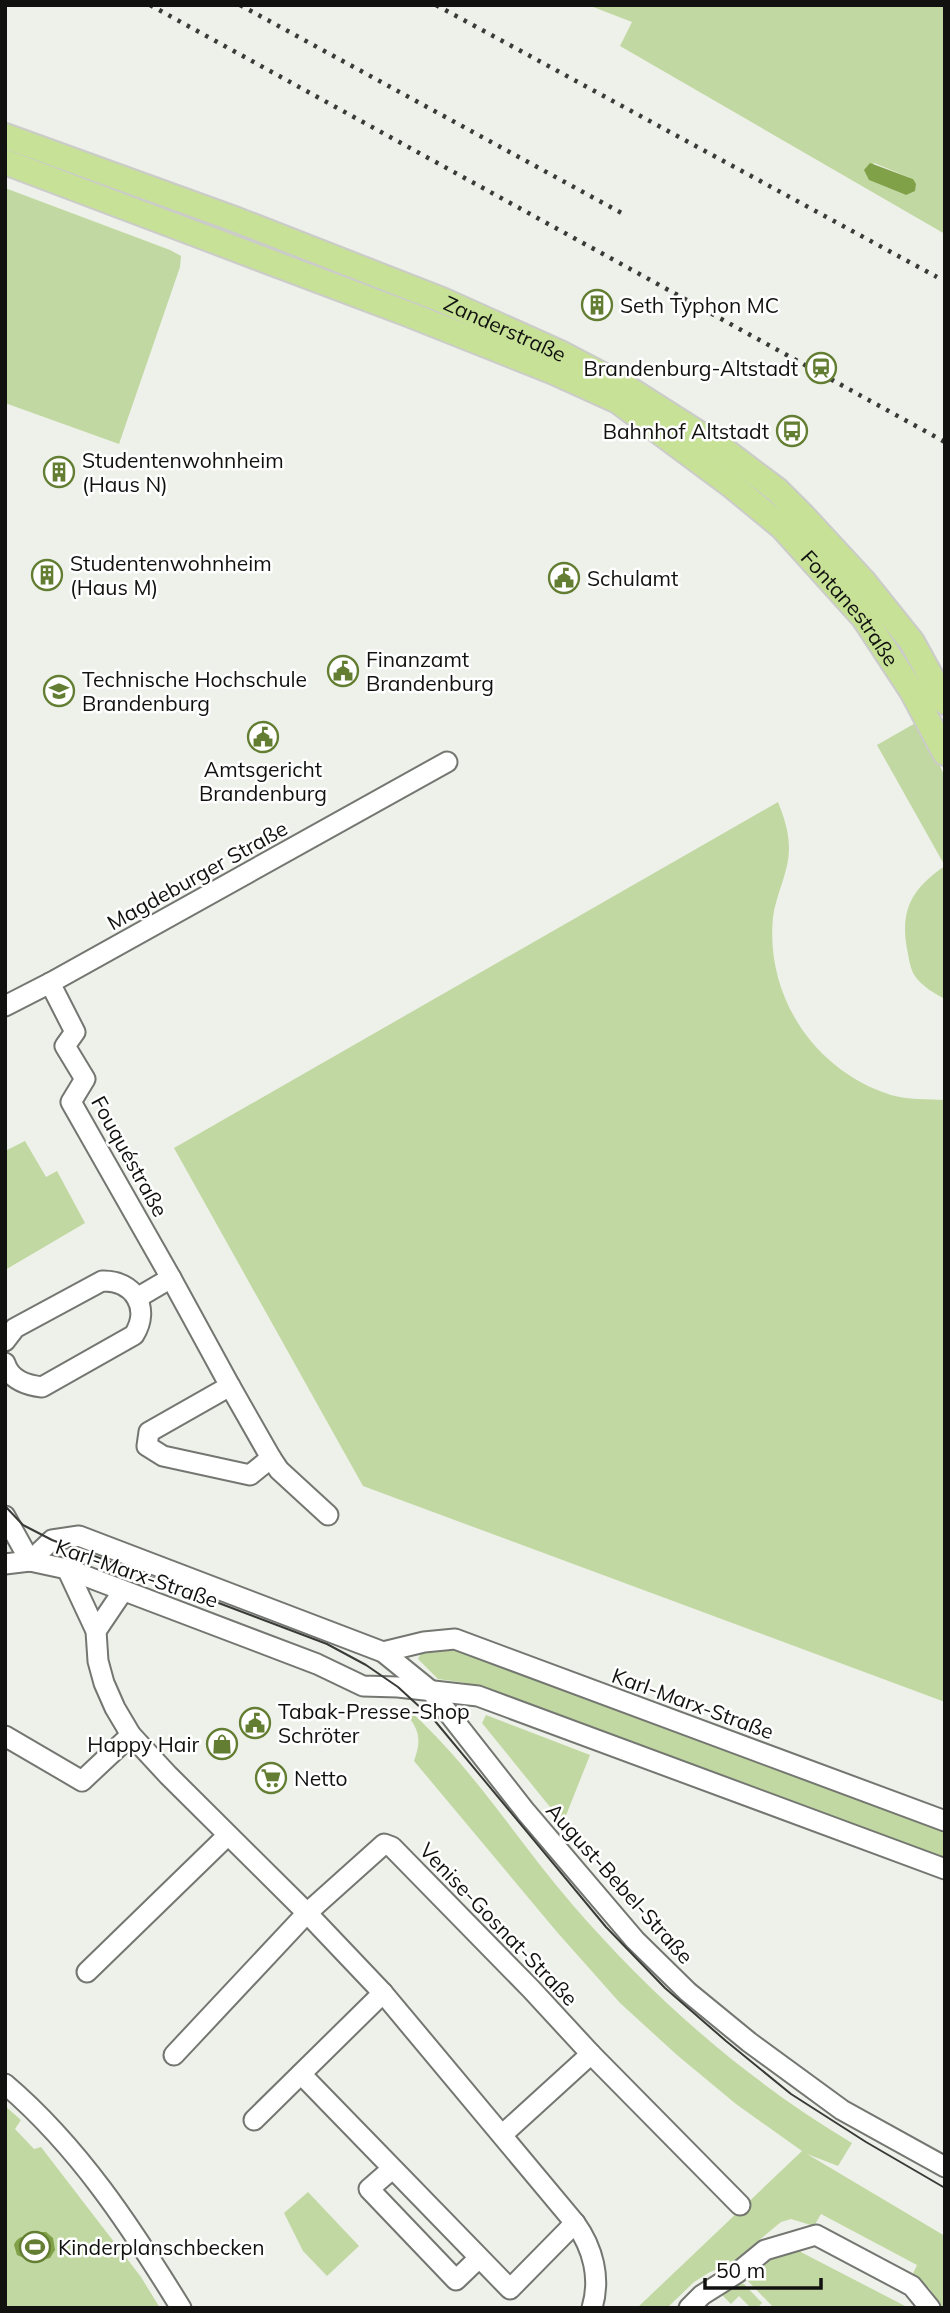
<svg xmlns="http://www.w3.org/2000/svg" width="950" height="2313" font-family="Mulish,sans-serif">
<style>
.green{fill:#c2d8a2;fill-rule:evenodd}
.water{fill:#81a149}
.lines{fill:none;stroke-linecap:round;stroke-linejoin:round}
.minor-casing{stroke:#747771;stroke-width:23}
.major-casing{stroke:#cbcbca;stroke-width:28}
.minor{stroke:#fff;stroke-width:19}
.major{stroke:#c7e196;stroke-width:24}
.tram{stroke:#3a3b38;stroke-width:2}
.rail{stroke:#3a3b38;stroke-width:4.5;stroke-dasharray:3.5 7;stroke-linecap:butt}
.labels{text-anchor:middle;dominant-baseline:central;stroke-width:5;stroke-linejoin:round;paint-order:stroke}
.poi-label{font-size:21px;fill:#111210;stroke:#fff;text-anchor:start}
.street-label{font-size:21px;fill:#111210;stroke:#fff}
</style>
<rect width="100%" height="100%" fill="#edf1e9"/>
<g class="green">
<path d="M588 5H945V234L620 46 632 22ZM874 163 913 179 906 195 869 180Z"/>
<path d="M5 188 170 250 181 256 180 267 119 444 5 403Z"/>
<path d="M919 721 945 777V999C934 993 923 987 915 976 910 969 909 958 907 949 900 910 912 888 945 866L877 745Z"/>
<path d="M778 802C784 817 789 832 789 849 789 872 776 894 773 917 765 997 815 1071 891 1095 907 1100 928 1099 945 1100V1702L363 1486 174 1148Z"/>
<path d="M25 1141 46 1177 57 1171 85 1223 5 1270V1151Z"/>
<path d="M428 1648H456L945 1828V1862L466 1683 438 1679 418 1659 421 1653Z"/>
<path d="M411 1712C472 1767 517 1840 571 1903 652 1997 745 2079 852 2143L838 2166 807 2154 945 2236V2308H942L929 2288 911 2278 917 2265 821 2214 814 2226 791 2219 781 2222 729 2265 710 2272 694 2282 667 2308H637L802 2151 736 2104 677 2055 620 2003 557 1932 414 1761C420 1745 421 1733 410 1719Z"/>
<path d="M486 1715 590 1755 563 1823 482 1723Z"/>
<path d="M5 2106 21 2120 15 2129 34 2149 41 2147 141 2277 160 2308H5Z"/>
<path d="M308 2192 359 2246 327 2276 303 2251 284 2213Z"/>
<path d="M793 2248 909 2308H774L745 2278 774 2253Z"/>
<path d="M739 2283 744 2284 762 2303 757 2308H751L739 2296 731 2304 719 2292 730 2289Z"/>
</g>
<g class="water">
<path d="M870 163 913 179 916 184 915 191 906 195 869 180 864 170Z"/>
<path d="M41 2232H46L53 2238 55 2250 50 2258 41 2260 31 2255 24 2258 17 2255 14 2245C17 2238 22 2235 30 2238Z"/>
</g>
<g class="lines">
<g class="minor-casing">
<g id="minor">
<path d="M50 983 75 1032 65 1046 85 1079 71 1102 171 1278 137 1298"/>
<path d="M5 1006 50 983 447 762"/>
<path d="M171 1278 230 1386 149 1432 147 1446 163 1456 250 1475 271 1458 279 1470 328 1515"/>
<path d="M5 1341 15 1328 102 1281C134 1280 151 1308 134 1335L42 1387C26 1385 10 1380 5 1363"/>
<path d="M230 1386 271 1458"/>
<path d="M5 1516 30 1561"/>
<path d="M30 1561 52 1540 79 1536 383 1652 431 1691 526 1812 635 1940 688 1992 749 2042 842 2110 945 2167"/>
<path d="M5 1564 30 1561 67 1569 317 1664 363 1686 398 1687 478 1696 945 1869"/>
<path d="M67 1569 96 1631 98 1661 104 1683 115 1708 131 1735 168 1775 307 1913 383 1993 575 2223C593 2248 601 2278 592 2308"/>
<path d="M96 1631 123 1591"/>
<path d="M383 1652 424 1642 455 1639 945 1821"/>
<path d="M5 1736 82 1781 131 1735"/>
<path d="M87 1972 228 1835"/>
<path d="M174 2055 307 1913 384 1844 392 1847 531 1989 591 2054 740 2205"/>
<path d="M301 2074 510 2289 575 2223"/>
<path d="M5 2084C79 2147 131 2227 181 2308"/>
<path d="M254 2120 383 1993"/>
<path d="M502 2135 591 2054"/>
<path d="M392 2169 369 2189 456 2280 479 2258"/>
<path d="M689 2308 702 2295 737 2273 765 2250 816 2235 912 2286 930 2308"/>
</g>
</g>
<g class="major-casing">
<g id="major">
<path id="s1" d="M5 136 237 220 442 300 558 352 629 389 720 447 777 490 803 516 864 582 912 642 945 702"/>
<path id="s2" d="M5 162 408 314 554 372 618 401 731 485 782 527 864 618 912 691 945 753"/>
</g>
</g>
<use href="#minor" class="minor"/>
<use href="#major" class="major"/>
<path class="tram" d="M5 1506 23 1525 52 1540 327 1644 366 1665 398 1687 435 1721 606 1927 665 1988 726 2041 791 2094 866 2142 945 2188"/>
<g class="rail">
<path d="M150 5 945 442"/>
<path d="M240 5 627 216"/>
<path d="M436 5 937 277"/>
</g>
</g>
<defs>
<g id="building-ring" transform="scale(1.575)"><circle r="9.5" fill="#fff" stroke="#637e32" stroke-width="1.5"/><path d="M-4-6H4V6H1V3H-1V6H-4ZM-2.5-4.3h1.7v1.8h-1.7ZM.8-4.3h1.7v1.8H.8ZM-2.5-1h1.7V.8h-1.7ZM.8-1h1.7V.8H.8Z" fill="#637e32"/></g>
<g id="station-ring" transform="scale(1.575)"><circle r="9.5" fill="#fff" stroke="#637e32" stroke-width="1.5"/><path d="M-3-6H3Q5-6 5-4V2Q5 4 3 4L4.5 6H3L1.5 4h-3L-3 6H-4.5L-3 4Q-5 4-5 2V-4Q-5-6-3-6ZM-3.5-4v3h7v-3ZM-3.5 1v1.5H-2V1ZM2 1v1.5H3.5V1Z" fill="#637e32"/></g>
<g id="bus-ring" transform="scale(1.575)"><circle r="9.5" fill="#fff" stroke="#637e32" stroke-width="1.5"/><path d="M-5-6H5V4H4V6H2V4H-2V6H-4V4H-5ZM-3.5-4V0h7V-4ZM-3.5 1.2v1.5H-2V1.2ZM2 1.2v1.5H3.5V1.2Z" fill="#637e32"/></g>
<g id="civic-ring" transform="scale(1.575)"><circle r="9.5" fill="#fff" stroke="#637e32" stroke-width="1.5"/><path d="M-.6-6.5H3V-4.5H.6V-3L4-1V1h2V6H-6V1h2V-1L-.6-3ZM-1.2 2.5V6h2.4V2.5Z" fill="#637e32"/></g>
<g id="university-ring" transform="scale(1.575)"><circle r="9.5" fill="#fff" stroke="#637e32" stroke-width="1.5"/><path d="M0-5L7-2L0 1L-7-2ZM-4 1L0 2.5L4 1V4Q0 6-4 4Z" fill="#637e32"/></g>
<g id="shop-ring" transform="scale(1.575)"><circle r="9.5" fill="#fff" stroke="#637e32" stroke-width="1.5"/><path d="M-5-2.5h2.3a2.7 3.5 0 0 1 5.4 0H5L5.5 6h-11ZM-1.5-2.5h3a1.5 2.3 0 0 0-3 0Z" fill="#637e32"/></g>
<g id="supermarket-ring" transform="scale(1.575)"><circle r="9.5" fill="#fff" stroke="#637e32" stroke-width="1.5"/><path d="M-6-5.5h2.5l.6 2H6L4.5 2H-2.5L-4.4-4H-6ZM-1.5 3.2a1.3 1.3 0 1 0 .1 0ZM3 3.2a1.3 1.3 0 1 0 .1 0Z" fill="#637e32"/></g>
<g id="stadium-ring" transform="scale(1.575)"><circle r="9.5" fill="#fff" stroke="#637e32" stroke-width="1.5"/><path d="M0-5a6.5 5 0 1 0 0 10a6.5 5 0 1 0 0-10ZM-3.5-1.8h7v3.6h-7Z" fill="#637e32"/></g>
</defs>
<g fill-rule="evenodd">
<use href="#building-ring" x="597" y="305"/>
<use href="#station-ring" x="821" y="368"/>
<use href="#bus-ring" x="792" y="431"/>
<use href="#building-ring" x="59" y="472"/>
<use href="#building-ring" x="47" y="575"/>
<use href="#civic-ring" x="564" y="578"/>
<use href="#civic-ring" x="343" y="671"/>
<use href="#university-ring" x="59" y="691"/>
<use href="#civic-ring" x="263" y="737"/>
<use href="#civic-ring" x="255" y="1723"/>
<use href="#shop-ring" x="222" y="1744"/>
<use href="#supermarket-ring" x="271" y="1778"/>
<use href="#stadium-ring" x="35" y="2247"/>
</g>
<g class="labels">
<g class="poi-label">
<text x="620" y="305">Seth Typhon MC</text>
<text x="798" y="368" text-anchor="end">Brandenburg-Altstadt</text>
<text x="769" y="431" text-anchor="end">Bahnhof Altstadt</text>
<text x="82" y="460">Studentenwohnheim<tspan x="82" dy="24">(Haus N)</tspan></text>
<text x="70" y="563">Studentenwohnheim<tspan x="70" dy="24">(Haus M)</tspan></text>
<text x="587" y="578">Schulamt</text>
<text x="366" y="659">Finanzamt<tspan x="366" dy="24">Brandenburg</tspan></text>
<text x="82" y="679">Technische Hochschule<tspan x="82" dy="24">Brandenburg</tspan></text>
<text x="263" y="769" text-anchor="middle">Amtsgericht<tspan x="263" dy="24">Brandenburg</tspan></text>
<text x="278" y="1711">Tabak-Presse-Shop<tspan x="278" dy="24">Schröter</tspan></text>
<text x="199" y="1744" text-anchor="end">Happy Hair</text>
<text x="294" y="1778">Netto</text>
<text x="58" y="2247">Kinderplanschbecken</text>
</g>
<g class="street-label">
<text stroke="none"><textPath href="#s1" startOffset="536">Zanderstraße</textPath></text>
<text stroke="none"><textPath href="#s2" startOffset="971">Fontanestraße</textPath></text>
<text transform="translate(197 875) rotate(-29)">Magdeburger Straße</text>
<text transform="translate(130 1156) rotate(61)">Fouquéstraße</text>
<text transform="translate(137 1573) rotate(19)">Karl-Marx-Straße</text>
<text transform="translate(693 1703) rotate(20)">Karl-Marx-Straße</text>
<text transform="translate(620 1883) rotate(48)">August-Bebel-Straße</text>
<text transform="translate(499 1924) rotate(46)">Venise-Gosnat-Straße</text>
</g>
</g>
<rect width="950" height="2313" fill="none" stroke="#111210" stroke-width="14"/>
<path d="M705 2278v10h116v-10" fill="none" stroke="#111210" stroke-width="3.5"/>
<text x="716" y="2278" font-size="21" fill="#111210" stroke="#ffffff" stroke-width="5" paint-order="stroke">50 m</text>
</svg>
